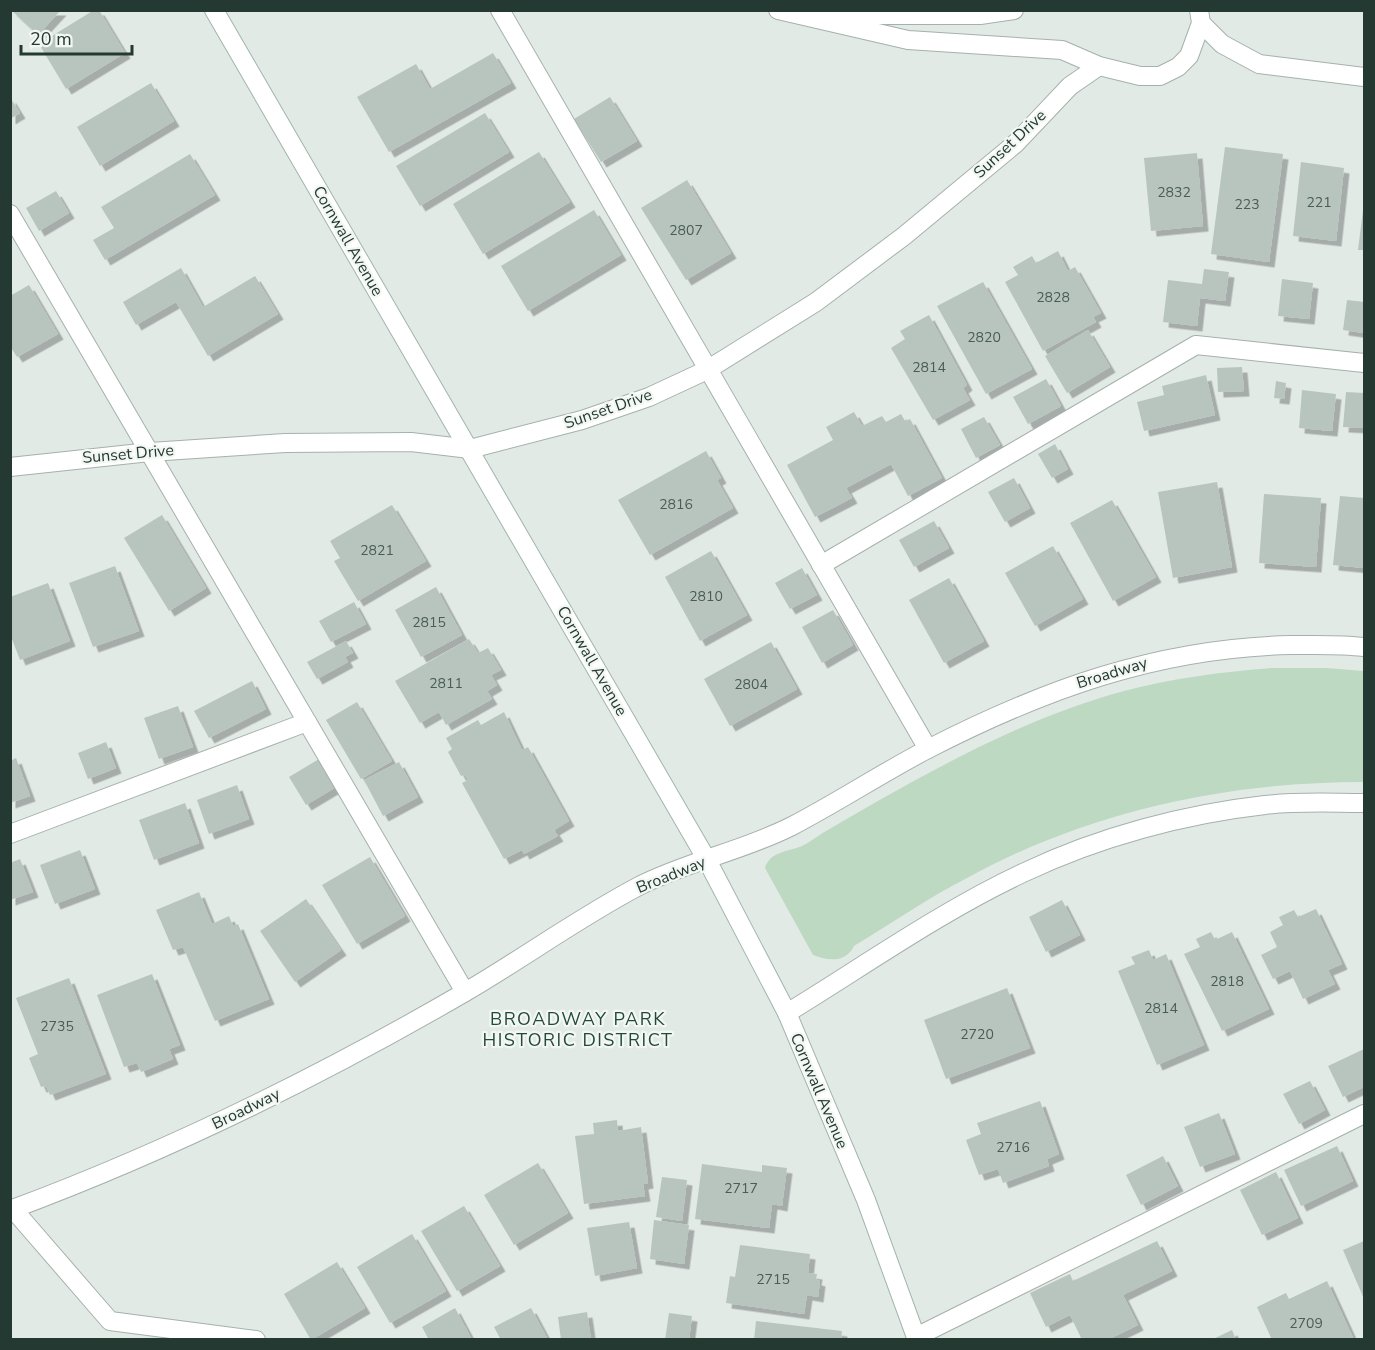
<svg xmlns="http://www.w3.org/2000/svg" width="1375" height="1350" font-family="'Nunito Sans',sans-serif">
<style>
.green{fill:#bdd9c2}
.building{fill:#b8c5bf;filter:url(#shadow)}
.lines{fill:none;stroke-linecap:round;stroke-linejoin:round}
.service-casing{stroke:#a5b1ac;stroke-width:20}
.minor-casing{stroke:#a5b1ac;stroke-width:20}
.tertiary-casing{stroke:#a5b1ac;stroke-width:20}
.secondary-casing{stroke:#a2b5ad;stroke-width:20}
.service{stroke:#fff;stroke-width:18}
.minor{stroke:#fff;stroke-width:18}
.tertiary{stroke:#fff;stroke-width:18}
.secondary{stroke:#fff;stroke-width:18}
.labels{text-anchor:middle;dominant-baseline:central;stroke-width:4.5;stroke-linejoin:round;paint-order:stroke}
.number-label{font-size:14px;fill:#495c55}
.street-label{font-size:16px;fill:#243932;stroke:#f2f7f4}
.neighbourhood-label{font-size:18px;letter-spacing:1.5px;fill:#22493c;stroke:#f2f7f4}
</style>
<defs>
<filter id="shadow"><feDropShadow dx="5.5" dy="5.5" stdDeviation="0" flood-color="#0004"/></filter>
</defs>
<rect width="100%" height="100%" fill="#e2eae6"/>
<path class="green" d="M1272 668H1326L1364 671V782C1226 782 1089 811 967 878 928 898 892 923 854 946 846 963 828 961 813 955L765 868C770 851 788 852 802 846 808 843 815 838 821 834 915 779 1019 719 1124 691 1173 678 1222 672 1272 668Z"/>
<g class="building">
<path d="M11 10H61L38 35Z"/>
<path d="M94 10H99L125 53 66 89 39 44Z"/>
<path d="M493 53 511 83 389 152 357 97 416 64 430 89Z"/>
<path d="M151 83 174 121 100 166 77 127Z"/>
<path d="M10 97 20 113 10 119Z"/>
<path d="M610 97 637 141 601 162 574 119Z"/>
<path d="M485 113 509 152 420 206 396 166Z"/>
<path d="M1225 147 1283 154 1269 262 1211 254Z"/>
<path d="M539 152 570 202 483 254 453 204Z"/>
<path d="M1197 153 1203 226 1151 231 1144 158Z"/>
<path d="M190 154 215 195 105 260 93 240 114 228 101 207Z"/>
<path d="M1301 162 1344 168 1336 241 1293 236Z"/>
<path d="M687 180 731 253 686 280 641 208Z"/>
<path d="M56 191 69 213 39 231 26 208Z"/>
<path d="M594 210 621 255 528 311 501 266Z"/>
<path d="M1363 210H1364V250H1358Z"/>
<path d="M1058 251 1068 271 1075 267 1101 313 1093 317 1096 322 1043 351 1005 282 1018 275 1013 267 1032 256 1036 263Z"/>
<path d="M181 268 203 307 255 276 278 314 208 356 176 302 136 325 123 302Z"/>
<path d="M1204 269 1229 272 1225 301 1200 298 1197 326 1163 322 1168 280 1202 284Z"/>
<path d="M1282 279 1313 283 1309 319 1278 316Z"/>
<path d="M983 282 1032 369 986 394 937 306Z"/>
<path d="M29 285 58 334 17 357 10 346V296Z"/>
<path d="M1347 300 1364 302V333L1343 330Z"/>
<path d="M929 315 967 385 963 388 970 400 933 420 891 348 905 339 900 331Z"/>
<path d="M1088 330 1110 367 1067 393 1045 356Z"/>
<path d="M1242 367 1244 391 1218 392 1217 368Z"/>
<path d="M1206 375 1215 415 1144 431 1137 402 1164 395 1162 386Z"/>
<path d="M1046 379 1061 406 1028 424 1013 397Z"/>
<path d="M1276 381 1286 383 1284 399 1274 398Z"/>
<path d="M1302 390 1336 394 1332 431 1299 428Z"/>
<path d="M1346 392 1364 393V428L1343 427Z"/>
<path d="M854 412 862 426 882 416 886 422 901 414 905 421 910 419 942 478 908 496 891 464 846 488 852 498 815 517 787 465 833 440 826 427Z"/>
<path d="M984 417 1000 445 976 458 961 429Z"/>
<path d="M1055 444 1068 469 1052 478 1038 454Z"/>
<path d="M706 451 721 478 717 480 733 508 650 555 618 500Z"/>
<path d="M1014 478 1030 508 1005 522 988 492Z"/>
<path d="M1217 482 1232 567 1173 578 1158 492Z"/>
<path d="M1264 494 1321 498 1316 567 1259 563Z"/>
<path d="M1340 496 1364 498V568L1333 565Z"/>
<path d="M1112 500 1156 577 1113 601 1070 523Z"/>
<path d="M392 505 426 561 358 601 334 561 340 558 330 541Z"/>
<path d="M162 515 206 588 169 611 124 538Z"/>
<path d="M934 521 949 548 914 567 899 540Z"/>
<path d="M1053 546 1083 599 1035 626 1005 573Z"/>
<path d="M711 551 747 615 700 641 665 577Z"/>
<path d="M115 566 139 631 93 647 69 583Z"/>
<path d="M802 568 817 595 790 609 775 583Z"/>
<path d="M949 578 984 641 944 663 909 600Z"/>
<path d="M48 583 70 641 20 660 10 634V597Z"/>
<path d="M436 587 462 635 421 657 395 610Z"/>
<path d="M354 602 366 624 331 642 319 621Z"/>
<path d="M833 610 853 645 822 663 802 627Z"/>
<path d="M469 639 478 653 488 648 501 670 491 675 497 685 487 691 492 699 446 725 439 712 420 723 395 681Z"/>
<path d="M346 641 353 653 345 657 348 662 317 679 307 662Z"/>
<path d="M771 642 797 689 730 726 704 679Z"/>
<path d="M252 681 266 709 209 738 194 711Z"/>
<path d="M357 702 392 761 361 779 326 720Z"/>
<path d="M178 706 193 747 159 759 144 718Z"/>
<path d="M504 712 522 750 528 747 569 821 554 830 558 836 524 854 522 850 504 859 462 783 468 780 465 775 461 776 448 752 452 749 446 738 478 720 481 725Z"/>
<path d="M106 742 116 768 88 779 78 753Z"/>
<path d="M16 758 30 796 10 803V761Z"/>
<path d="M319 759 336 787 306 805 289 777Z"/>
<path d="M399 762 418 797 383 816 364 780Z"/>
<path d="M237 785 249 819 209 834 197 800Z"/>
<path d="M185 803 199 843 154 860 139 820Z"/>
<path d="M80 850 95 889 55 904 40 865Z"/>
<path d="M370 857 405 916 357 944 322 885Z"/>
<path d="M20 859 33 892 10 900V863Z"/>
<path d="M199 892 212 924 229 916 233 926 238 924 269 999 215 1021 183 947 173 950 156 910Z"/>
<path d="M306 899 341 950 295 982 260 931Z"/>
<path d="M1062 900 1080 935 1046 952 1029 917Z"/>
<path d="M1316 909 1342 964 1328 970 1335 984 1303 999 1290 971 1273 979 1261 955 1277 947 1270 932 1283 925 1279 917 1294 910 1298 917Z"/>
<path d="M1211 932 1215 940 1232 932 1269 1009 1222 1031 1184 954 1200 947 1196 939Z"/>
<path d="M1149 950 1153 960 1166 954 1204 1045 1157 1065 1118 971 1135 964 1131 957Z"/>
<path d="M152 974 180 1045 169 1049 173 1059 141 1072 137 1063 124 1067 97 995Z"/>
<path d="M69 978 106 1074 50 1095 46 1086 41 1087 29 1058 38 1054 16 998Z"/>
<path d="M1007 988 1030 1048 946 1079 924 1020Z"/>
<path d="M1364 1049V1087L1343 1097 1328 1066Z"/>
<path d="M1310 1081 1325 1110 1299 1124 1283 1094Z"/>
<path d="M1040 1101 1059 1154 1047 1159 1049 1166 1003 1183 998 1169 979 1175 966 1140 981 1134 977 1123Z"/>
<path d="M1219 1113 1235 1154 1200 1167 1184 1127Z"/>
<path d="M617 1120 618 1131 641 1127 648 1183 643 1184 645 1196 584 1204 575 1136 594 1134 593 1123Z"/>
<path d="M1337 1146 1353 1181 1301 1206 1284 1170Z"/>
<path d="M1163 1156 1178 1186 1141 1205 1126 1175Z"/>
<path d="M538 1163 568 1213 514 1245 484 1195Z"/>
<path d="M702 1164 762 1172V1165L787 1168 782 1206 772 1204 769 1228 695 1219Z"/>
<path d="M1276 1172 1298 1218 1262 1235 1240 1190Z"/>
<path d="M662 1177 687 1180 682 1221 656 1217Z"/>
<path d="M464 1206 500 1266 457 1291 421 1231Z"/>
<path d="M654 1220 689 1225 684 1264 650 1259Z"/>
<path d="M629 1222 637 1268 595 1276 587 1228Z"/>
<path d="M412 1234 446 1291 390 1323 357 1267Z"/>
<path d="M1157 1241 1172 1271 1123 1295 1138 1325 1107 1340H1082L1070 1315 1046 1327 1030 1293 1070 1274 1073 1281Z"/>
<path d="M1364 1241V1299L1343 1250Z"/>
<path d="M740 1245 810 1254 808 1273 817 1274 816 1280 820 1281 818 1297 807 1295 804 1314 726 1303 730 1276 735 1277Z"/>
<path d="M337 1262 365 1308 311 1340 284 1294Z"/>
<path d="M1327 1281 1354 1340H1272L1257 1307 1286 1293 1289 1299Z"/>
<path d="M455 1308 471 1338 429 1340 422 1327Z"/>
<path d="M531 1308 548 1340H501L494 1327Z"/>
<path d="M587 1312 591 1340H561L558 1317Z"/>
<path d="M669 1313 692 1316 689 1340H665Z"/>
<path d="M756 1321 842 1331 841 1340H754Z"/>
<path d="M1232 1330 1236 1340H1211Z"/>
</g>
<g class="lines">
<g class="service-casing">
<g id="service">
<path d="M500 10 928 749"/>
<path d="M10 214 465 992"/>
<path d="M821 565 1196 345 1364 363"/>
<path d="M10 834 307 722"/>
<path d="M13 1209 110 1321 256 1340"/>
<path d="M916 1337 1364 1114"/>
</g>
</g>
<g class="minor-casing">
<g id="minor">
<path d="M1201 23 1222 44 1259 64 1364 77"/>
<path d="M10 467 150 452 285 443 411 442 470 449 582 420 649 397 707 370 816 302 904 236 1015 144 1070 86 1099 66"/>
<path d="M787 1013C864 966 943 910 1025 872 1099 837 1184 814 1265 805 1298 801 1331 803 1364 803"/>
<path d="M10 1210C169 1151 321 1076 467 991 525 957 580 917 639 886 688 861 743 851 792 826 838 802 882 773 928 749 1045 689 1158 648 1290 645 1315 645 1340 644 1364 647"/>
</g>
</g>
<g class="tertiary-casing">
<g id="tertiary">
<path d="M778 10 908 40 1062 50 1099 66 1140 76H1160L1178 67 1189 56 1201 23 1199 10"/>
<path d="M835 15H980L1014 10"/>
</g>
</g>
<g class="secondary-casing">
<path id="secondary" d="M214 10 707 860 787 1013 866 1200 917 1340"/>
</g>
<use href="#service" class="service"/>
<use href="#minor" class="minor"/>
<use href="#tertiary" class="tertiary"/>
<use href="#secondary" class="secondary"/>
</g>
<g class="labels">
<g class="number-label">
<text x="1174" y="192">2832</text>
<text x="1319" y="202">221</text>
<text x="1247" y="204">223</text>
<text x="686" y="230">2807</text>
<text x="1053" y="297">2828</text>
<text x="984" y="337">2820</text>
<text x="929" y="367">2814</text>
<text x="676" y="504">2816</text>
<text x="377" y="550">2821</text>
<text x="706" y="596">2810</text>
<text x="429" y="622">2815</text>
<text x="446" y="683">2811</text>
<text x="751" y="684">2804</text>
<text x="1227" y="981">2818</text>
<text x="1161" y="1008">2814</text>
<text x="57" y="1026">2735</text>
<text x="977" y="1034">2720</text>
<text x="1013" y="1147">2716</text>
<text x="741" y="1188">2717</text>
<text x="773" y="1279">2715</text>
<text x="1306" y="1323">2709</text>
</g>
<g class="street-label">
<text transform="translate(1010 144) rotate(-43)">Sunset Drive</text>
<text transform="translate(348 241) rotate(60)">Cornwall Avenue</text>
<text transform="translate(608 409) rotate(-19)">Sunset Drive</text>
<text transform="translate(128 454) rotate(-5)">Sunset Drive</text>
<text transform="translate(592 661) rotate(60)">Cornwall Avenue</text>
<text transform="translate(1112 673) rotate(-17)">Broadway</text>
<text transform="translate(671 875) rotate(-22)">Broadway</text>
<text transform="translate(819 1091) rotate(67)">Cornwall Avenue</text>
<text transform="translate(246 1109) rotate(-26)">Broadway</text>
</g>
<g class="neighbourhood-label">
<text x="578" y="1019">BROADWAY PARK<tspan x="578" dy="21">HISTORIC DISTRICT</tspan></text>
</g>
</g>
<rect width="1375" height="1350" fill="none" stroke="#243932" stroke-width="24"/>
<path d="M21 45v9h111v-9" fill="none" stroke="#243932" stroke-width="3"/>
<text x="30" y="45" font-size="18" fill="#243932" stroke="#f2f7f4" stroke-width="4.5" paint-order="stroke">20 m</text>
</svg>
